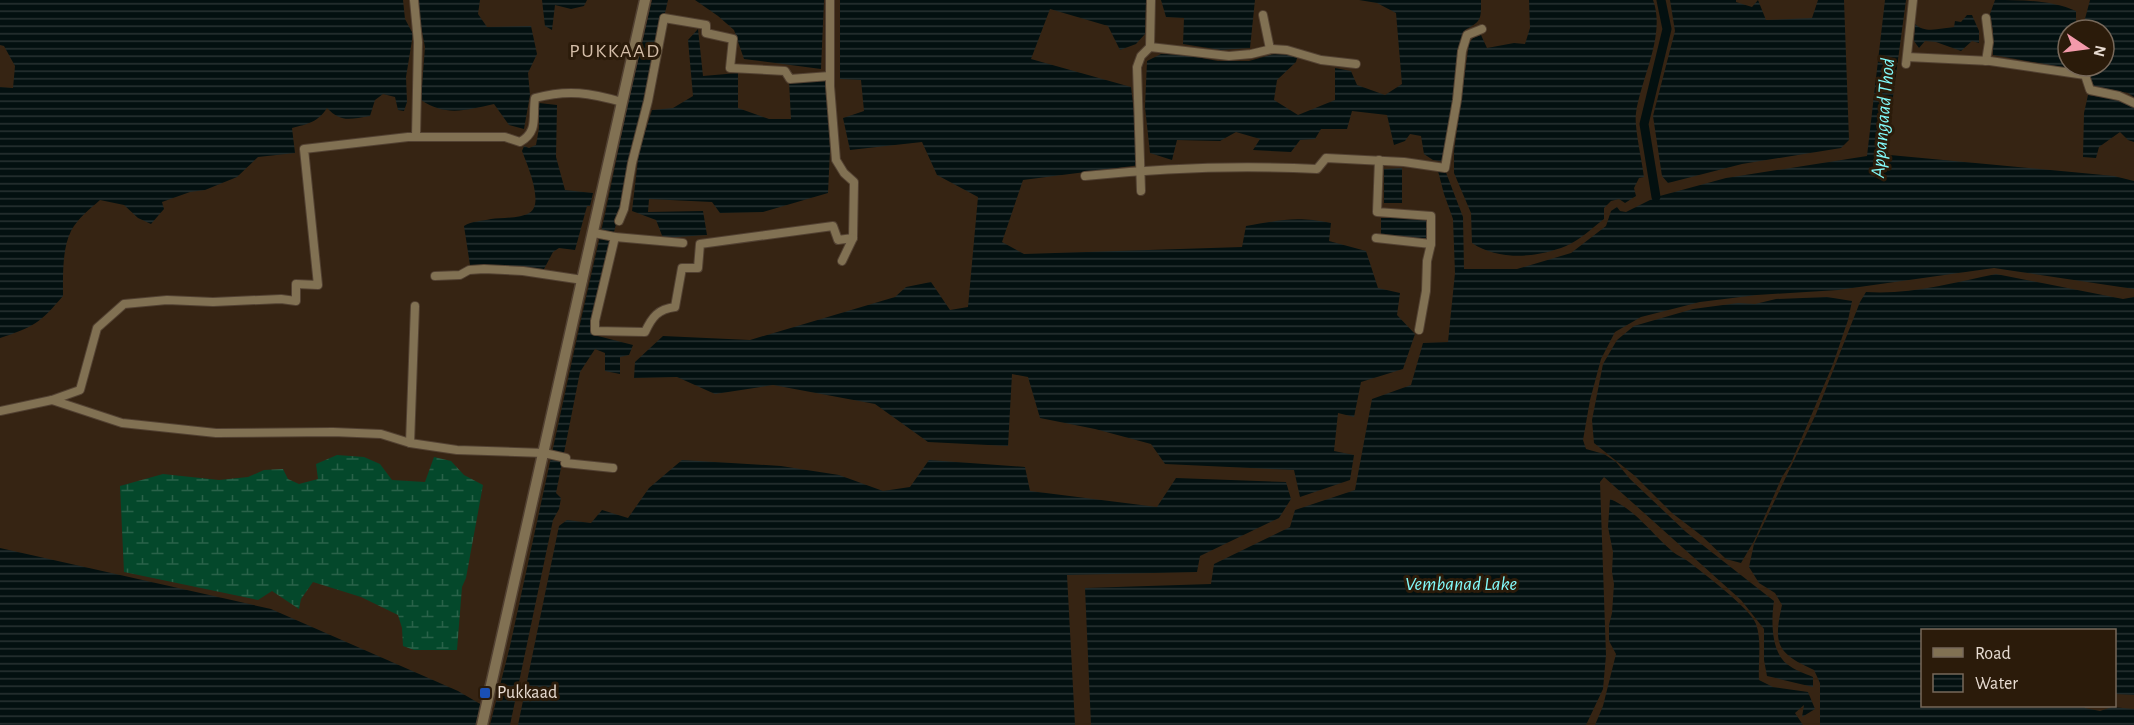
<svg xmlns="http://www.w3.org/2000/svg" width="2134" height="725" font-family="'Alegreya Sans',sans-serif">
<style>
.wetland{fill:url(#wetland-marsh)}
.water{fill:url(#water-rules)}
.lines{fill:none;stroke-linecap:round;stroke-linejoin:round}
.canal{stroke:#031010;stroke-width:9}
.minor-casing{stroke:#524132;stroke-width:10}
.tertiary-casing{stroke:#524132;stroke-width:13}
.minor{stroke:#817153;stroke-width:8}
.tertiary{stroke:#817153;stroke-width:10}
.transit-dot{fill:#1a4fb4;stroke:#2b1b0a;stroke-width:2}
.labels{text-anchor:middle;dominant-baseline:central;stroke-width:6;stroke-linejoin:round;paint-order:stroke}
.poi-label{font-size:18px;fill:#e8dcd2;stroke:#2b1b0a;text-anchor:start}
.neighbourhood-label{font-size:20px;letter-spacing:1.5px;fill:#d4bda8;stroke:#2b1b0a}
.water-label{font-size:20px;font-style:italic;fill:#82fafa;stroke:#2b1b0a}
</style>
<defs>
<pattern id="wetland-marsh" width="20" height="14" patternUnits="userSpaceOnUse" patternTransform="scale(1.5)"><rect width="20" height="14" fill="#04482b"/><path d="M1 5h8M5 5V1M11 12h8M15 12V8" fill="none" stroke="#296249"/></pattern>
<pattern id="water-rules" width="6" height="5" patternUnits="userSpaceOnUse" patternTransform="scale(1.5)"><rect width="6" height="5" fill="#031010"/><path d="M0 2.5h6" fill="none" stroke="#283232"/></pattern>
</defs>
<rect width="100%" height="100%" fill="#362413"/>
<path class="wetland" d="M337 455 364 457 380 464 392 480 425 482 434 457 451 461 464 475 483 485 466 578 462 587 457 650H414L403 646 402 628 398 615 361 597 313 582 301 599 299 609 272 591 258 600 124 572 120 486 163 474 219 480 248 477 264 470 283 469 288 479 299 484 318 479 316 464Z"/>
<g class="water">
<path d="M0 0H403L405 19 413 34 406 77 407 102 404 111 398 110 395 97 383 94 375 100 370 116C350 119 341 123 327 108 318 122 308 124 292 128L295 153 258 157 237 177 205 190 190 192 162 202 164 209 151 224 138 218 124 205 100 200C90 209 78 218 71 231 62 249 63 276 63 296 40 323 34 327 0 338V87L13 88 15 66 4 46 0 45Z"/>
<path d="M416 0H480L478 14 487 27 531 26 537 54 528 73 530 95 524 129 509 125 494 104C466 110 446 117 421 100L425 47Z"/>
<path d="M542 0H587L584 6 571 9 555 5 552 30 545 26Z"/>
<path d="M652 0H668L592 327 594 335 633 345 629 355 620 357V374L605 371V353L595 349 580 372 556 493 561 498 559 509 553 520 510 725H490L510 646 580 324 605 214 627 108Z"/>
<path d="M695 0H824L821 69 744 59 734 30 718 16Z"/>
<path d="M840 0H1146L1145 34 1136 44 1120 50 1108 26 1050 9 1031 59 1131 87 1140 165 1023 180 1002 242 1024 254 1242 247 1246 226C1281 220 1296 216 1331 223L1329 241 1366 251 1378 288 1400 293 1397 315 1415 334 1403 369 1361 382 1354 417 1338 413 1334 451 1354 455 1350 480 1300 497 1294 470 1165 464 1151 444 1095 429 1040 418 1028 377 1012 374 1008 446 928 442 875 404 773 385 715 394 677 377 634 378 635 362 663 336 750 340 895 297 906 287 931 282 950 310 968 307 978 197 937 175 922 142 850 150 843 118 864 111 861 80 840 79Z"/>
<path d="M1161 0H1255L1250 48 1221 50 1183 44 1184 18 1166 17Z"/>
<path d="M1359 0H1481C1481 19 1482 21 1465 30L1460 42 1457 83 1445 162 1433 160 1424 154 1421 136 1410 134 1405 141 1394 145 1387 115 1352 111 1347 129H1321L1315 139 1300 140 1291 152 1253 150 1260 139 1236 132 1220 141 1177 140 1172 160 1150 153 1145 107 1147 61 1161 54 1185 55 1218 61H1249L1281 52 1298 54 1296 62 1277 80 1274 100 1298 115 1335 100V68L1351 71 1357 85 1385 95 1402 84 1396 13 1377 3Z"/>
<path d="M1529 0H1653C1666 35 1641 78 1636 113 1634 127 1642 160 1644 177L1639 178 1634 188 1636 196 1625 203 1619 199 1611 201 1604 208V219C1592 228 1580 240 1566 246 1536 258 1499 261 1472 243L1471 213 1454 173V151L1469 43 1473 38 1481 35 1487 48 1514 43 1525 44 1530 28Z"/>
<path d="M1670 0H1736V2L1752 7 1758 0 1766 20 1812 18 1818 0H1844L1849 140 1841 148 1742 164 1668 183 1662 176 1653 116 1675 31Z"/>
<path d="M1885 0H1906L1886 149 1890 155 2114 176 2134 181V289L1994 268 1838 290 1757 295 1700 302 1641 317 1615 332 1601 359 1590 400 1583 440 1586 449 1604 454 1616 462 1630 479 1686 532 1774 601C1771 620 1771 652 1787 664 1794 670 1804 673 1813 677V687L1767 676 1764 660V629L1741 600 1604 477 1600 482 1606 655 1603 689 1586 725H1091L1085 588 1211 584 1214 564 1290 527 1295 510 1355 490 1372 399 1411 385 1423 343 1448 342 1455 273 1453 219 1444 194 1438 171 1445 170 1463 217 1464 269H1517L1571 253 1606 226 1611 211 1617 207 1620 211 1626 212 1656 197 1726 178 1867 156Z"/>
<path d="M1995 0C2022 0 2052 0 2076 11V30H2068L2069 66 2067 68 1993 55V31L1990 14Z"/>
<path d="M2090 0H2134V97L2128 93 2094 86 2084 66H2104V30H2082Z"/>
<path d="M1967 15H1972L1979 31V43L1972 41 1961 51 1936 42 1925 41 1919 48 1914 41 1915 24C1925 34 1941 28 1954 27L1955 21 1961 22Z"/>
<path d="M698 29 703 76 738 73V108L769 119H791L789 81 827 79 830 150 828 193 763 212 720 213 712 202 649 199 648 212 703 211 707 235 663 238 656 220 632 211 639 151 652 110 673 108 693 96 688 40Z"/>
<path d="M2088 95 2120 100 2134 108V142L2128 140 2120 132 2099 147 2096 158 2083 157 2084 113Z"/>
<path d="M539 103 557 105 556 157 565 190 593 193 590 206H587L575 250 559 248 553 252 544 269 470 265 464 226C472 221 482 221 491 219 501 218 522 218 529 213 545 205 527 164 522 151L524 146 529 148 536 145 539 128Z"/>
<path d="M1402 168V203H1384V169Z"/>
<path d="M1381 218H1428L1427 238H1381Z"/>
<path d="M1996 274 2123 299 2134 297V695L2115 694 2114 630H1922V706H2084L2085 708 2100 711 2112 707 2134 709V725H1820V683L1814 670C1777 653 1773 645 1782 605L1775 593 1759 583 1749 567 1754 544 1816 414 1860 302 1866 292C1909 295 1953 283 1996 274Z"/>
<path d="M1827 297 1852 301 1848 320 1833 364 1791 463 1782 477 1754 541 1741 563 1726 559 1702 536 1672 513 1635 476 1594 443 1592 420 1603 364 1617 340 1634 326 1693 309 1738 303 1755 304 1776 299Z"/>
<path d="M682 460 781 466 839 475 883 491 910 487 929 460 1025 467 1030 491 1157 507 1176 478 1286 482 1291 499 1279 518 1200 556 1197 572 1067 575 1075 725H518L559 526 567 520 591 523 602 510 628 518 649 488Z"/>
<path d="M1610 499C1636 510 1652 534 1673 552 1678 556 1684 558 1689 562 1703 573 1751 609 1756 624 1762 641 1758 662 1759 680L1773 687 1808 692 1815 709 1802 717 1804 705 1795 713 1803 725H1595L1603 706 1616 654 1609 641V625L1612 613 1614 584 1612 572 1613 552 1608 527Z"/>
<path d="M0 548 271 609 458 691 482 705 478 725H0Z"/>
</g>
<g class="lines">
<path class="canal" d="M1656 197 1644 124 1667 29 1661 0"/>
<g class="minor-casing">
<g id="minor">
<path d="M414 0 418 42 416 137"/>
<path d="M1263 15 1270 49"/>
<path d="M1986 18 1989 42 1986 61"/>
<path d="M1150 47 1229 56 1251 54 1272 49 1287 50 1321 60 1356 64"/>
<path d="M1907 57 1990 61 2085 75 2090 90 2119 96 2134 103"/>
<path d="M1906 64 1913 0"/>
<path d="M1085 176C1162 168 1239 165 1317 169L1326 158 1404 162 1445 168 1457 100 1462 51 1467 35 1482 29"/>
<path d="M1141 191 1137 67 1141 56 1150 47 1151 0"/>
<path d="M619 221 624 209 632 163 648 101 664 18 706 25V33L733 39 730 68 785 71 790 79 830 76"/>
<path d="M594 233 615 237 683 243"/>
<path d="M615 237 595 321V331L645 332C652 317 658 309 675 307L682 268H698L700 244 833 226 838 240 853 238 854 182 844 173 836 160 830 86V0"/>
<path d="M1376 238 1431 244V216L1377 212 1379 160"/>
<path d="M842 261 853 238"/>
<path d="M435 276 460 275 469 270 484 269 523 271 583 280"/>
<path d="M1419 330 1426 291 1427 261 1431 244"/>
<path d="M52 400 122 423 216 433 333 432 381 434 410 443 457 450 544 453 566 458 565 463 613 468"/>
<path d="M0 411 52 400 80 390 97 328 124 304 167 300 213 302 281 299 296 301V284L318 285 304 149 408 137H505L520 142C539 131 532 117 535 98 569 89 590 93 622 102"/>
<path d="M410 443 415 306"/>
</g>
</g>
<g class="tertiary-casing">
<path id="tertiary" d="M482 725 645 0"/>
</g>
<use href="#minor" class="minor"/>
<use href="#tertiary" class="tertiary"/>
</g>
<rect class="transit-dot" x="479" y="687" width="12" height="12" rx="3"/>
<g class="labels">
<g class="poi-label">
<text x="497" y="693">Pukkaad</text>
</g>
<g class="neighbourhood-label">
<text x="615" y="51">PUKKAAD</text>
</g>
<g class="water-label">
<text transform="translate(1883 118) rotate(-85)">Appangaad Thod</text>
<text x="1461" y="584">Vembanad Lake</text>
</g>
</g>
<rect x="1921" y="629" width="195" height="78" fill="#2b1b0a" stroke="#77685a" stroke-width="1.5"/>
<rect x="1933" y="648" width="30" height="9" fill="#817153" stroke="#77685a" stroke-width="1.5"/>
<text x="1975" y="659" font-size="18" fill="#e8dcd2">Road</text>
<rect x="1933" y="674" width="30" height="18" fill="url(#water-rules)" stroke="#77685a" stroke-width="1.5"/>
<text x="1975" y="689" font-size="18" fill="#e8dcd2">Water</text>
<g transform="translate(2086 48) rotate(103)"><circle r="28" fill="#2b1b0a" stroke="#77685a" stroke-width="1.5"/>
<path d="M0-4.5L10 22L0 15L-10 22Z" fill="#f39aab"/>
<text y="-9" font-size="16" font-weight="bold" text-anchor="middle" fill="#e8dcd2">N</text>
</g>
</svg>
